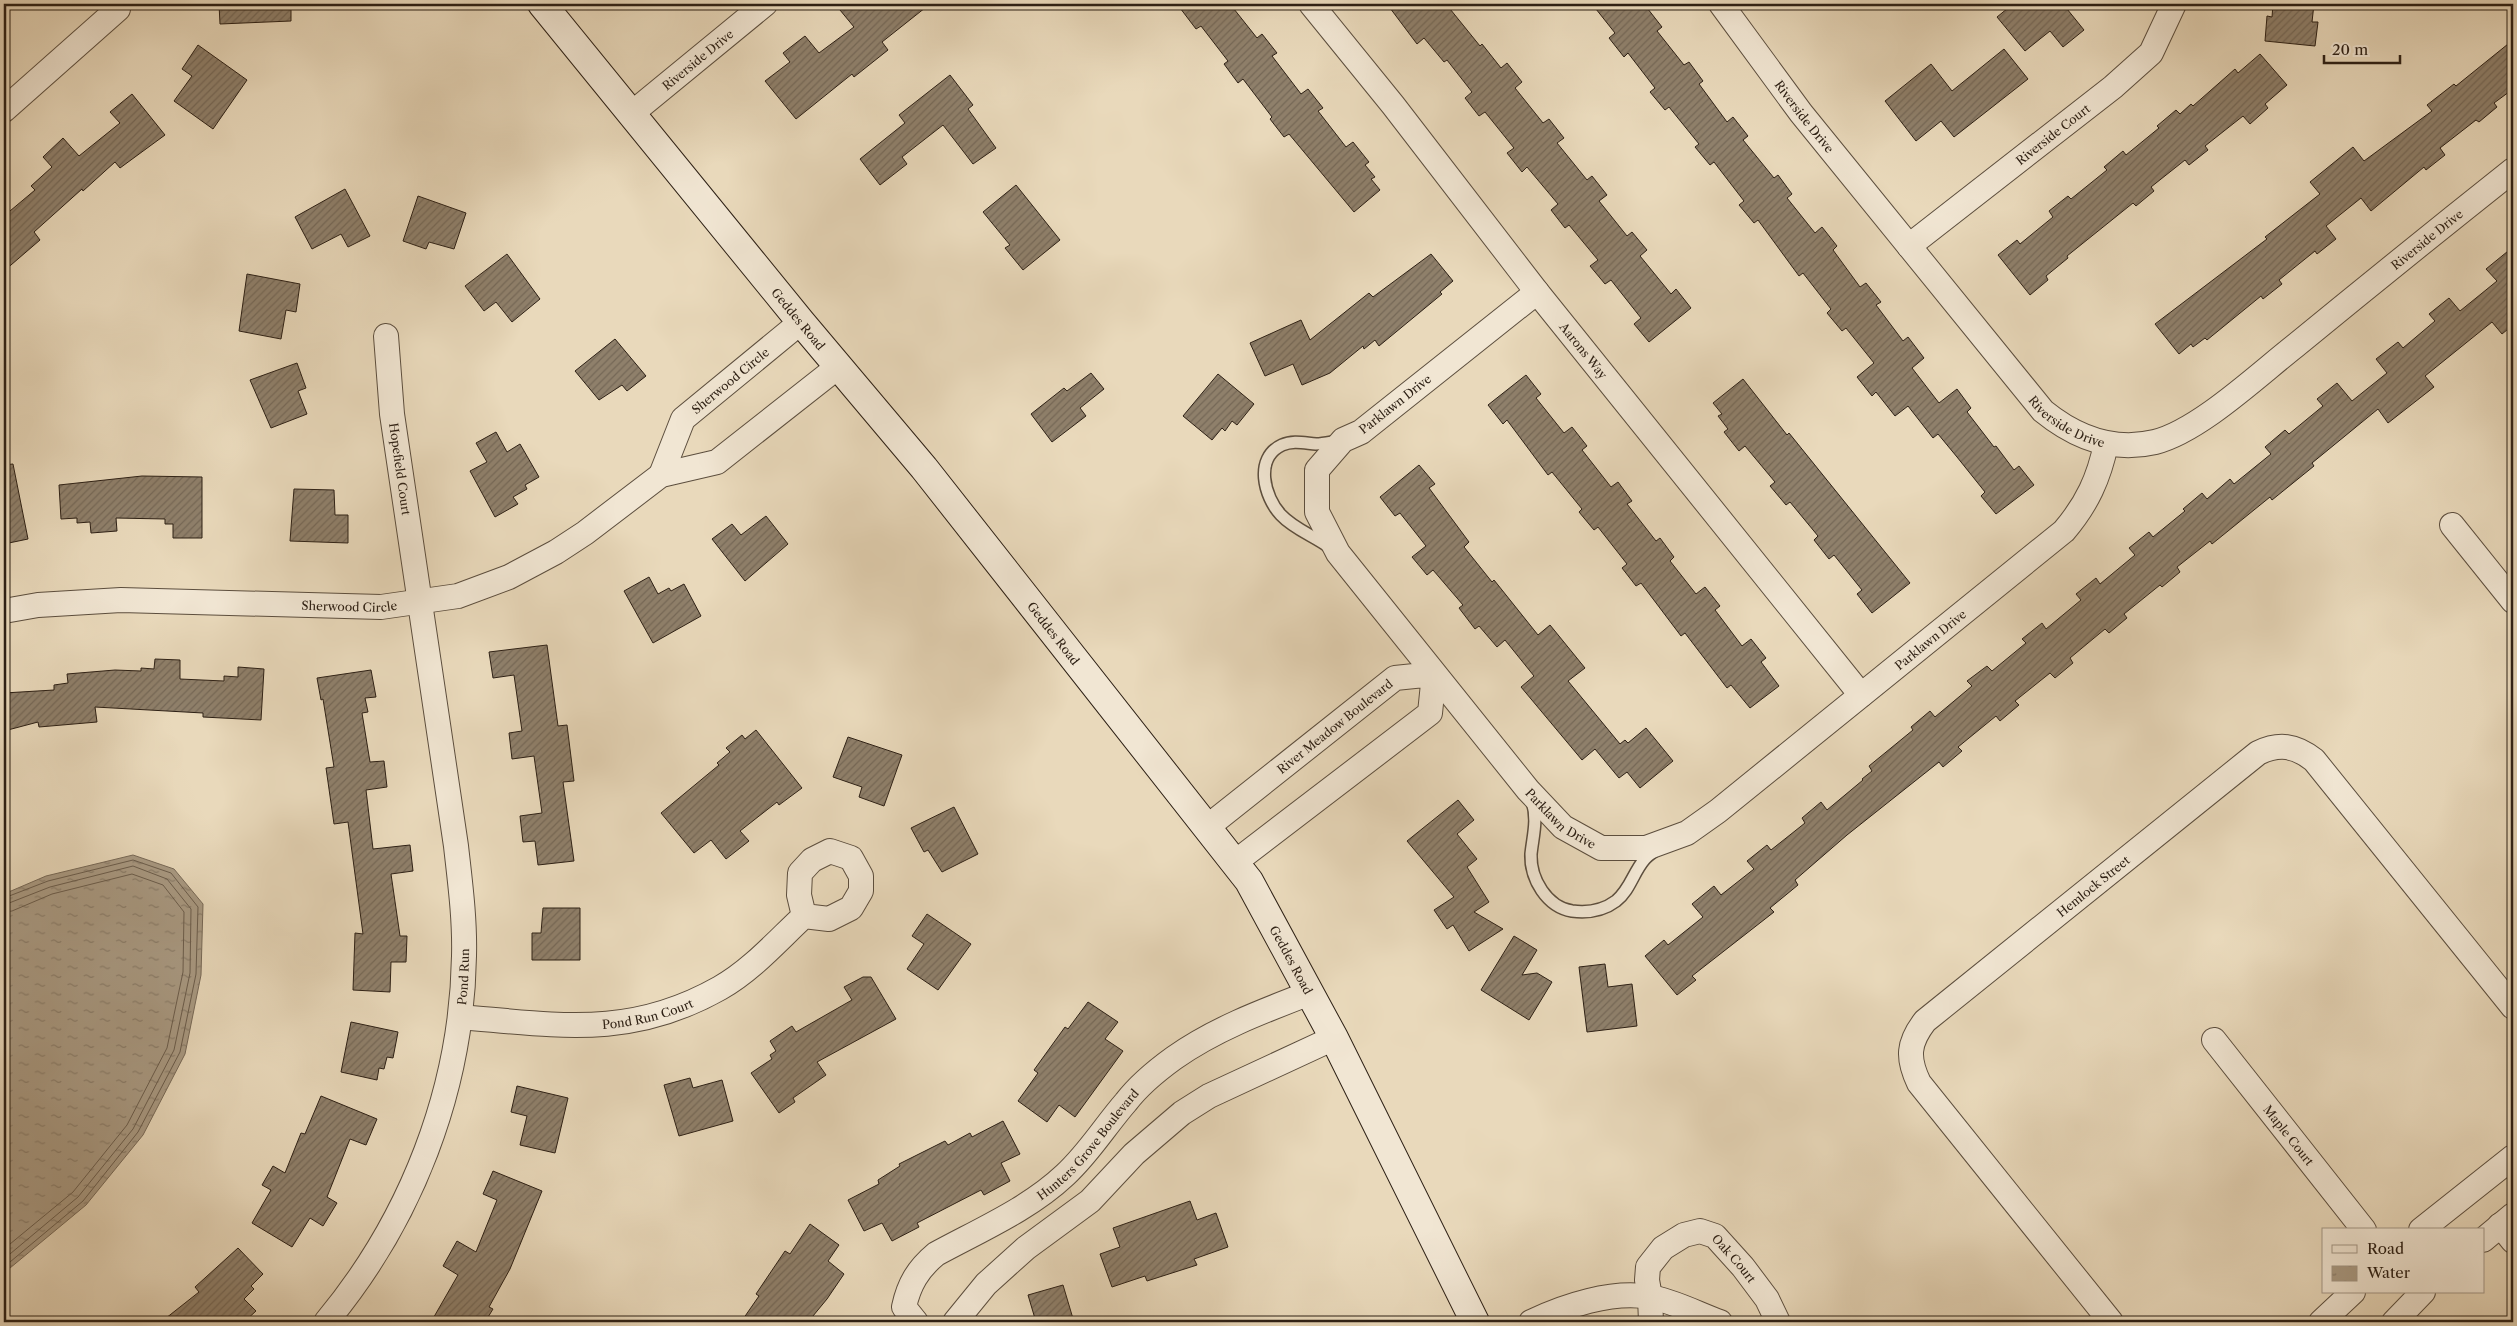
<svg xmlns="http://www.w3.org/2000/svg" width="2517" height="1326" font-family="'Libre Caslon Text',serif">
<style>
.water{fill:url(#water-ripples);stroke:#776957}
.lines{fill:none;stroke-linecap:round;stroke-linejoin:round}
.shore{stroke:#6b5d4c;stroke-width:1}
.building{fill:url(#building-hatch);stroke:#2d2015}
.lane-casing{stroke:#5c4e3e;stroke-width:14}
.street-casing{stroke:#5c4e3e;stroke-width:26}
.secondary-casing{stroke:#2d2015;stroke-width:30}
.lane{stroke:#f1e6d3;stroke-width:11}
.street{stroke:#f1e6d3;stroke-width:24}
.secondary{stroke:#f1e6d3;stroke-width:28}
.labels{text-anchor:middle;dominant-baseline:central;stroke-width:4;stroke-linejoin:round;paint-order:stroke}
.street-label{font-size:12px;fill:#2d2015;stroke:#f1e6d3}
</style>
<defs>
<pattern id="water-ripples" width="26" height="14" patternUnits="userSpaceOnUse" patternTransform="scale(1.25)"><rect width="26" height="14" fill="#a99a83"/><path d="M2 4q2-2 4 0t4 0M15 11q2-2 4 0t4 0" fill="none" stroke="#8a7d6a"/></pattern>
<pattern id="building-hatch" width="6" height="6" patternUnits="userSpaceOnUse" patternTransform="scale(1.25)"><rect width="6" height="6" fill="#8f806b"/><path d="M-1 1l2-2M0 6l6-6M5 7l2-2" fill="none" stroke="#756857"/></pattern>
</defs>
<rect width="100%" height="100%" fill="#e9d9bb"/>
<filter id="stains"><feTurbulence type="fractalNoise" baseFrequency=".004" numOctaves="4"/><feColorMatrix values="0 0 0 0 .2 0 0 0 0 .09 0 0 0 0 .02 0 0 0 .5 -.17"/></filter>
<radialGradient id="worn" r=".72"><stop offset=".6" stop-color="#630" stop-opacity="0"/><stop offset="1" stop-color="#630" stop-opacity=".3"/></radialGradient>
<path class="water" d="M133 855 174 869 203 904 201 975 185 1054 143 1135 86 1205 4 1273V894L46 876Z"/>
<g class="lines">
<g class="shore">
<path d="M4 898 48 881 133 860 171 873 198 907 196 974 180 1052 138 1132 83 1201 4 1267"/>
<path d="M4 905 50 887 133 866 167 879 191 909 190 973 174 1050 133 1129 78 1197 4 1259"/>
<path d="M4 912 12 911 52 894 132 874 163 885 184 912 183 972 167 1048 127 1125 73 1192 4 1249"/>
</g>
</g>
<g class="building">
<path d="M219 4H291V21L220 24Z"/>
<path d="M835 4H930L882 42 888 50 854 77 852 74 796 119 765 81 790 62 783 53 805 36 819 53 854 27Z"/>
<path d="M1177 4H1230L1257 38 1262 34 1277 53 1272 56 1301 94 1308 89 1323 108 1318 111 1346 147 1353 142 1369 162 1365 165 1375 177 1371 179 1380 190 1354 212 1289 134 1284 137 1270 119 1272 117 1243 79 1238 83 1224 64 1228 61 1201 26 1196 29Z"/>
<path d="M1387 4H1446L1480 46 1482 44 1501 68 1507 63 1522 82 1515 88 1543 123 1549 119 1564 138 1557 143 1587 180 1592 176 1607 195 1599 201 1627 236 1632 232 1647 250 1640 256 1671 294 1676 289 1691 308 1649 342 1634 324 1641 318 1611 280 1605 284 1590 266 1598 260 1569 225 1565 228 1551 210 1558 204 1527 167 1522 172 1507 153 1514 148 1485 112 1479 116 1465 98 1472 92 1447 60 1444 62 1424 38 1417 44Z"/>
<path d="M1592 4H1644L1662 27 1657 31 1684 65 1689 62 1703 81 1699 84 1727 122 1733 117 1748 136 1743 140 1774 178 1778 175 1792 194 1787 198 1815 233 1822 227 1837 246 1833 250 1860 287 1866 283 1881 302 1876 305 1903 341 1908 337 1924 358 1912 368 1939 403 1957 389 1971 408 1967 412 1994 447 1996 446 2014 470 2019 466 2034 485 1996 514 1981 496 1985 492 1957 457 1938 434 1933 438 1908 406 1895 416 1876 392 1872 396 1857 377 1874 363 1846 328 1842 331 1827 313 1831 309 1803 273 1799 276 1758 220 1754 223 1739 205 1744 201 1714 162 1710 165 1695 147 1699 144 1669 107 1665 110 1650 92 1655 88 1628 53 1624 57 1609 38 1615 33Z"/>
<path d="M2013 4H2063L2084 30 2063 47 2050 31 2025 51 1997 17Z"/>
<path d="M2273 4H2314L2312 22H2318L2315 46 2265 41 2267 16 2272 17Z"/>
<path d="M2513 40V89L2494 103 2497 107 2479 122 2476 120 2440 148 2445 155 2426 170 2424 167 2371 211 2361 198 2326 226 2336 239 2317 254 2315 251 2279 280 2282 284 2263 299 2261 296 2207 340 2205 338 2193 347 2191 344 2179 354 2155 324 2267 239 2265 237 2320 194 2310 182 2353 147 2364 161 2432 111 2427 105 2454 84 2456 86Z"/>
<path d="M198 45 247 80 213 129 174 101 192 76 182 69Z"/>
<path d="M2004 49 2028 79 1954 137 1941 121 1916 141 1885 101 1931 64 1952 91Z"/>
<path d="M2260 54 2287 85 2265 104 2268 108 2250 124 2243 116 2205 146 2208 150 2189 165 2185 160 2151 187 2154 191 2136 206 2133 203 2067 256 2068 258 2046 276 2048 280 2030 295 1998 255 2017 240 2020 244 2053 217 2049 211 2068 196 2071 199 2107 170 2104 167 2123 151 2126 155 2159 128 2157 126 2176 110 2180 114 2191 104 2193 106 2235 69 2238 73Z"/>
<path d="M950 75 973 105 968 109 996 148 973 164 943 125 902 157 907 164 880 185 860 159 905 123 899 115Z"/>
<path d="M132 94 165 135 120 168 115 162 83 191 82 189 34 232 40 240 4 271V216L35 190 31 186 52 167 43 157 63 138 79 156 120 123 110 112Z"/>
<path d="M1016 185 1060 240 1023 270 1005 248 1010 245 983 212Z"/>
<path d="M345 189 370 236 348 247 341 234 312 249 295 217Z"/>
<path d="M418 196 466 213 454 249 429 242 426 249 403 241Z"/>
<path d="M2513 247V325L2502 334 2492 322 2425 376 2434 387 2388 423 2378 409 2312 463 2314 466 2272 500 2270 497 2212 544 2210 541 2177 567 2180 572 2162 587 2160 585 2124 614 2127 618 2109 633 2105 629 2070 658 2073 663 2055 678 2050 673 2015 701 2019 705 2000 721 1996 716 1958 747 1962 751 1943 767 1939 762 1847 835 1795 880 1798 885 1770 908 1774 912 1692 976 1696 980 1677 995 1645 956 1664 940 1668 945 1703 917 1692 904 1714 886 1721 895 1754 869 1747 861 1767 845 1771 850 1805 823 1802 818 1821 802 1827 810 1863 780 1862 779 1872 771 1869 766 1913 730 1911 727 1930 711 1935 717 1972 686 1967 681 1987 666 1992 671 2026 643 2022 639 2042 623 2046 629 2081 600 2076 594 2096 578 2100 584 2135 555 2129 548 2149 532 2153 537 2185 511 2183 509 2202 493 2207 499 2230 479 2234 484 2271 454 2265 447 2285 430 2289 434 2323 406 2317 399 2337 383 2352 401 2387 373 2376 359 2398 342 2403 348 2435 321 2429 314 2449 298 2460 311 2497 281 2486 269Z"/>
<path d="M507 254 540 299 512 322 496 302 484 311 465 286Z"/>
<path d="M1431 254 1453 281 1440 292 1442 294 1379 346 1375 340 1364 349 1363 346 1330 373 1302 385 1293 364 1265 376 1250 343 1301 320 1310 340 1369 293 1373 297Z"/>
<path d="M247 274 300 284 296 312 286 310 281 339 239 331Z"/>
<path d="M615 339 646 376 627 391 622 385 599 400 575 371Z"/>
<path d="M297 363 306 388 298 391 307 414 271 428 250 380Z"/>
<path d="M1091 373 1104 389 1080 408 1086 416 1052 442 1031 414 1064 388 1067 391Z"/>
<path d="M1218 374 1254 404 1237 425 1232 421 1225 431 1222 428 1212 440 1183 416Z"/>
<path d="M1526 375 1541 394 1536 398 1564 433 1572 427 1587 446 1582 450 1611 487 1618 482 1632 501 1627 504 1656 541 1660 538 1674 557 1670 561 1696 594 1705 587 1720 606 1715 610 1742 646 1751 639 1766 658 1761 662 1779 686 1750 708 1731 685 1727 688 1685 633 1681 636 1641 583 1636 586 1622 568 1627 564 1598 527 1594 530 1579 512 1582 509 1552 472 1548 475 1507 420 1503 424 1488 405Z"/>
<path d="M1743 379 1787 435 1789 433 1910 583 1872 613 1857 594 1862 590 1834 555 1829 559 1814 540 1818 536 1790 502 1786 505 1770 486 1775 482 1745 446 1739 451 1724 432 1728 429 1718 416 1722 414 1713 403Z"/>
<path d="M496 432 507 452 520 444 539 477 525 485 527 489 513 497 518 504 495 517 470 471 487 462 476 443Z"/>
<path d="M13 464 28 539 4 544V465Z"/>
<path d="M1419 465 1435 484 1429 488 1469 542 1464 547 1492 582 1494 580 1538 635 1550 625 1585 668 1568 681 1620 744 1625 740 1628 743 1646 728 1673 761 1640 788 1627 772 1619 778 1595 749 1582 760 1521 687 1534 676 1505 640 1497 647 1479 626 1475 629 1459 608 1463 605 1433 570 1427 575 1412 557 1426 546 1400 513 1395 516 1380 497Z"/>
<path d="M142 476 202 477V538H173V524H165V519L116 518 117 531 91 533 90 522 77 523V518L61 519 59 485Z"/>
<path d="M294 489 334 490 335 515H348V543L290 541Z"/>
<path d="M766 516 788 544 745 581 712 539 732 524 741 535Z"/>
<path d="M649 577 658 594 669 588 671 591 684 584 701 616 653 643 624 591Z"/>
<path d="M547 645 558 726 567 725 574 781 563 782 574 861 538 865 535 841 523 842 520 816 542 813 534 756 512 759 509 733 522 731 514 675 493 678 489 652Z"/>
<path d="M155 659 180 660V679L224 681V676L238 677V667L264 669 261 720 203 717V713L95 707 97 722 39 727 38 722 4 731V693L54 690V685L68 683 67 674 115 670 141 671V668L154 669Z"/>
<path d="M371 670 376 697 365 698 368 712 362 713 370 762 384 761 387 787 366 790 373 849 410 845 413 871 391 874 400 936H407L406 962H391L390 992 353 990 355 933 363 934 348 822 334 824 326 768 334 767 323 699 321 700 317 678Z"/>
<path d="M756 730 802 788 779 805 777 802 740 831 749 841 726 859 711 840 694 853 661 813 719 765 717 763 730 752 726 748 742 735 745 739Z"/>
<path d="M848 737 902 755 884 806 859 797 862 787 833 777Z"/>
<path d="M1458 800 1474 820 1457 834 1477 859 1467 867 1489 902 1474 912 1503 929 1469 951 1453 925 1447 929 1434 910 1454 897 1407 841Z"/>
<path d="M954 807 978 854 942 872 928 850 924 852 911 828Z"/>
<path d="M543 908H580V960H532V933H541Z"/>
<path d="M927 914 971 944 938 990 907 969 924 944 912 936Z"/>
<path d="M1514 936 1537 950 1522 975 1537 973 1552 982 1529 1020 1481 990Z"/>
<path d="M1605 964 1608 987 1632 984 1637 1026 1587 1032 1579 967Z"/>
<path d="M863 977H871L896 1019 817 1062 826 1075 793 1098 795 1102 779 1113 751 1073 772 1059 770 1055 776 1051 770 1041 792 1026 796 1032 852 1000 844 987Z"/>
<path d="M1088 1002 1118 1022 1105 1039 1123 1051 1075 1117 1059 1105 1047 1122 1018 1101 1038 1073 1034 1070 1065 1027 1068 1029Z"/>
<path d="M351 1022 398 1032 393 1058 387 1057 384 1069 379 1068 377 1080 341 1072Z"/>
<path d="M690 1078 693 1088 722 1080 733 1121 679 1136 664 1085Z"/>
<path d="M517 1086 568 1098 555 1153 520 1145 527 1116 511 1112Z"/>
<path d="M321 1096 377 1119 366 1145 350 1139 327 1197 337 1203 323 1226 310 1218 292 1247 252 1223 271 1190 262 1185 273 1166 285 1173 301 1133 305 1134Z"/>
<path d="M1003 1121 1020 1154 1001 1163 1010 1181 984 1195 981 1190 917 1223 919 1227 892 1241 882 1223 864 1231 848 1200 879 1184 878 1180 900 1166 899 1164 945 1141 948 1145 970 1133 972 1137Z"/>
<path d="M493 1171 542 1191 510 1269 489 1307 493 1309 485 1322H431L458 1275 443 1266 457 1241 476 1252 497 1200 483 1194Z"/>
<path d="M1190 1201 1197 1220 1216 1213 1228 1247 1194 1259 1197 1265 1147 1281 1145 1276 1112 1287 1100 1254 1120 1247 1113 1228Z"/>
<path d="M810 1224 839 1245 828 1261 844 1274 827 1299 808 1322H741L759 1296 756 1294 785 1251 790 1254Z"/>
<path d="M238 1248 263 1274 251 1286 254 1289 244 1299 256 1311 244 1322H161L199 1292 195 1287Z"/>
<path d="M1063 1285 1074 1322H1036L1028 1295Z"/>
</g>
<g class="lines">
<g class="lane-casing">
<g id="lane">
<path d="M1329 547C1314 536 1294 529 1281 515 1264 497 1254 458 1282 445 1293 440 1304 443 1316 444 1323 444 1331 442 1338 441"/>
<path d="M1532 801C1538 820 1533 835 1531 854 1530 879 1547 907 1572 911 1588 913 1604 910 1616 901 1630 890 1633 873 1644 860 1647 856 1652 853 1656 850"/>
</g>
</g>
<g class="street-casing">
<g id="street">
<path id="s1" d="M1311 4 1393 105 1537 292 1861 695"/>
<path id="s2" d="M1721 4 1801 113 2043 411C2075 437 2113 452 2155 442 2199 431 2258 375 2295 346 2367 287 2440 228 2513 170"/>
<path d="M4 110 118 9"/>
<path id="s3" d="M631 114 765 4"/>
<path id="s4" d="M1909 246 2113 87 2151 53 2174 4"/>
<path id="s5" d="M1537 292 1361 432 1343 440 1317 470V512L1338 553 1528 790 1563 827 1601 848H1646L1687 833 1718 811 2064 531C2087 504 2099 478 2106 444"/>
<path id="s6" d="M661 475 683 419 801 322"/>
<path d="M2452 525 2513 601"/>
<path id="s7" d="M4 611 38 605 121 600 381 607 458 596 509 577 556 552 585 533 661 475 717 462 839 366"/>
<path id="s8" d="M1206 828 1395 678 1434 674 1430 713 1234 863"/>
<path id="s9" d="M460 1017C558 1025 630 1039 720 988 752 970 778 940 804 916L829 919 851 908 861 891V876L851 858 830 851 812 860 800 873 799 895 804 916"/>
<path id="s10" d="M2214 1040 2364 1230"/>
<path d="M2500 1225 2513 1241"/>
<path d="M2421 1230 2513 1157"/>
<path d="M2483 1240 2513 1215"/>
<path id="s11" d="M326 1322C411 1220 462 1090 464 956 465 919 460 882 456 846L392 414 386 336"/>
<path id="s12" d="M916 1322 904 1307C909 1284 918 1269 936 1254 980 1230 1029 1209 1065 1175 1089 1153 1105 1126 1126 1102 1139 1085 1156 1071 1174 1058 1215 1029 1263 1011 1310 993"/>
<path d="M955 1322 986 1284 1026 1248 1090 1201 1134 1154 1182 1113 1209 1096 1334 1038"/>
<path d="M1531 1322C1564 1306 1613 1290 1650 1297 1671 1300 1700 1315 1720 1322"/>
<path id="s13" d="M1651 1322 1650 1297 1647 1280 1648 1267 1663 1248 1684 1235 1700 1231 1715 1236 1743 1267 1767 1299 1778 1322"/>
<path id="s14" d="M2111 1322 1919 1083C1907 1058 1908 1043 1925 1021L2258 753C2279 743 2295 745 2314 760L2513 1007"/>
<path d="M2321 1322 2353 1292"/>
<path d="M2394 1322 2423 1292"/>
</g>
</g>
<g class="secondary-casing">
<g id="secondary">
<path id="s15" d="M542 4 801 322 924 468 1249 881 1334 1038 1475 1322"/>
</g>
</g>
<use href="#lane" class="lane"/>
<use href="#street" class="street"/>
<use href="#secondary" class="secondary"/>
</g>
<g class="labels">
<g class="street-label">
<text stroke="none"><textPath href="#s3" startOffset="86">Riverside Drive</textPath></text>
<text stroke="none"><textPath href="#s2" startOffset="140">Riverside Drive</textPath></text>
<text stroke="none"><textPath href="#s4" startOffset="182">Riverside Court</textPath></text>
<text stroke="none"><textPath href="#s2" startOffset="980">Riverside Drive</textPath></text>
<text stroke="none"><textPath href="#s15" startOffset="406">Geddes Road</textPath></text>
<text stroke="none"><textPath href="#s1" startOffset="441">Aarons Way</textPath></text>
<text stroke="none"><textPath href="#s6" startOffset="121">Sherwood Circle</textPath></text>
<text transform="translate(1395 404) rotate(-38)">Parklawn Drive</text>
<text stroke="none"><textPath href="#s2" startOffset="545">Riverside Drive</textPath></text>
<text transform="translate(400 469) rotate(82)">Hopefield Court</text>
<text stroke="none"><textPath href="#s7" startOffset="346">Sherwood Circle</textPath></text>
<text stroke="none"><textPath href="#s15" startOffset="811">Geddes Road</textPath></text>
<text stroke="none"><textPath href="#s5" startOffset="1170">Parklawn Drive</textPath></text>
<text stroke="none"><textPath href="#s8" startOffset="164">River Meadow Boulevard</textPath></text>
<text stroke="none"><textPath href="#s5" startOffset="720">Parklawn Drive</textPath></text>
<text stroke="none"><textPath href="#s14" startOffset="589">Hemlock Street</textPath></text>
<text stroke="none"><textPath href="#s15" startOffset="1216">Geddes Road</textPath></text>
<text stroke="none"><textPath href="#s11" startOffset="378">Pond Run</textPath></text>
<text stroke="none"><textPath href="#s9" startOffset="189">Pond Run Court</textPath></text>
<text stroke="none"><textPath href="#s10" startOffset="121">Maple Court</textPath></text>
<text stroke="none"><textPath href="#s12" startOffset="272">Hunters Grove Boulevard</textPath></text>
<text stroke="none"><textPath href="#s13" startOffset="166">Oak Court</textPath></text>
</g>
</g>
<rect width="2517" height="1326" fill="none" stroke="#e9d9bb" stroke-width="20"/>
<rect x="5" y="5" width="2507" height="1316" fill="none" stroke="#2d2015" stroke-width="2.5"/>
<rect x="10" y="10" width="2497" height="1306" fill="none" stroke="#2d2015"/>
<rect x="2322" y="1228" width="162" height="65" fill="#f1e6d3" stroke="#a39787"/>
<rect x="2332" y="1245" width="25" height="8" fill="#f1e6d3" stroke="#a39787"/>
<text x="2367" y="1254" font-size="15" fill="#2d2015">Road</text>
<rect x="2332" y="1266" width="25" height="15" fill="url(#water-ripples)" stroke="#a39787"/>
<text x="2367" y="1278" font-size="15" fill="#2d2015">Water</text>
<path d="M2324 55v8h76v-8" fill="none" stroke="#2d2015" stroke-width="2.5"/>
<text x="2332" y="55" font-size="15" fill="#2d2015" stroke="#f1e6d3" stroke-width="4" paint-order="stroke">20 m</text>
<rect width="100%" height="100%" filter="url(#stains)"/>
<rect width="100%" height="100%" fill="url(#worn)"/>
</svg>
